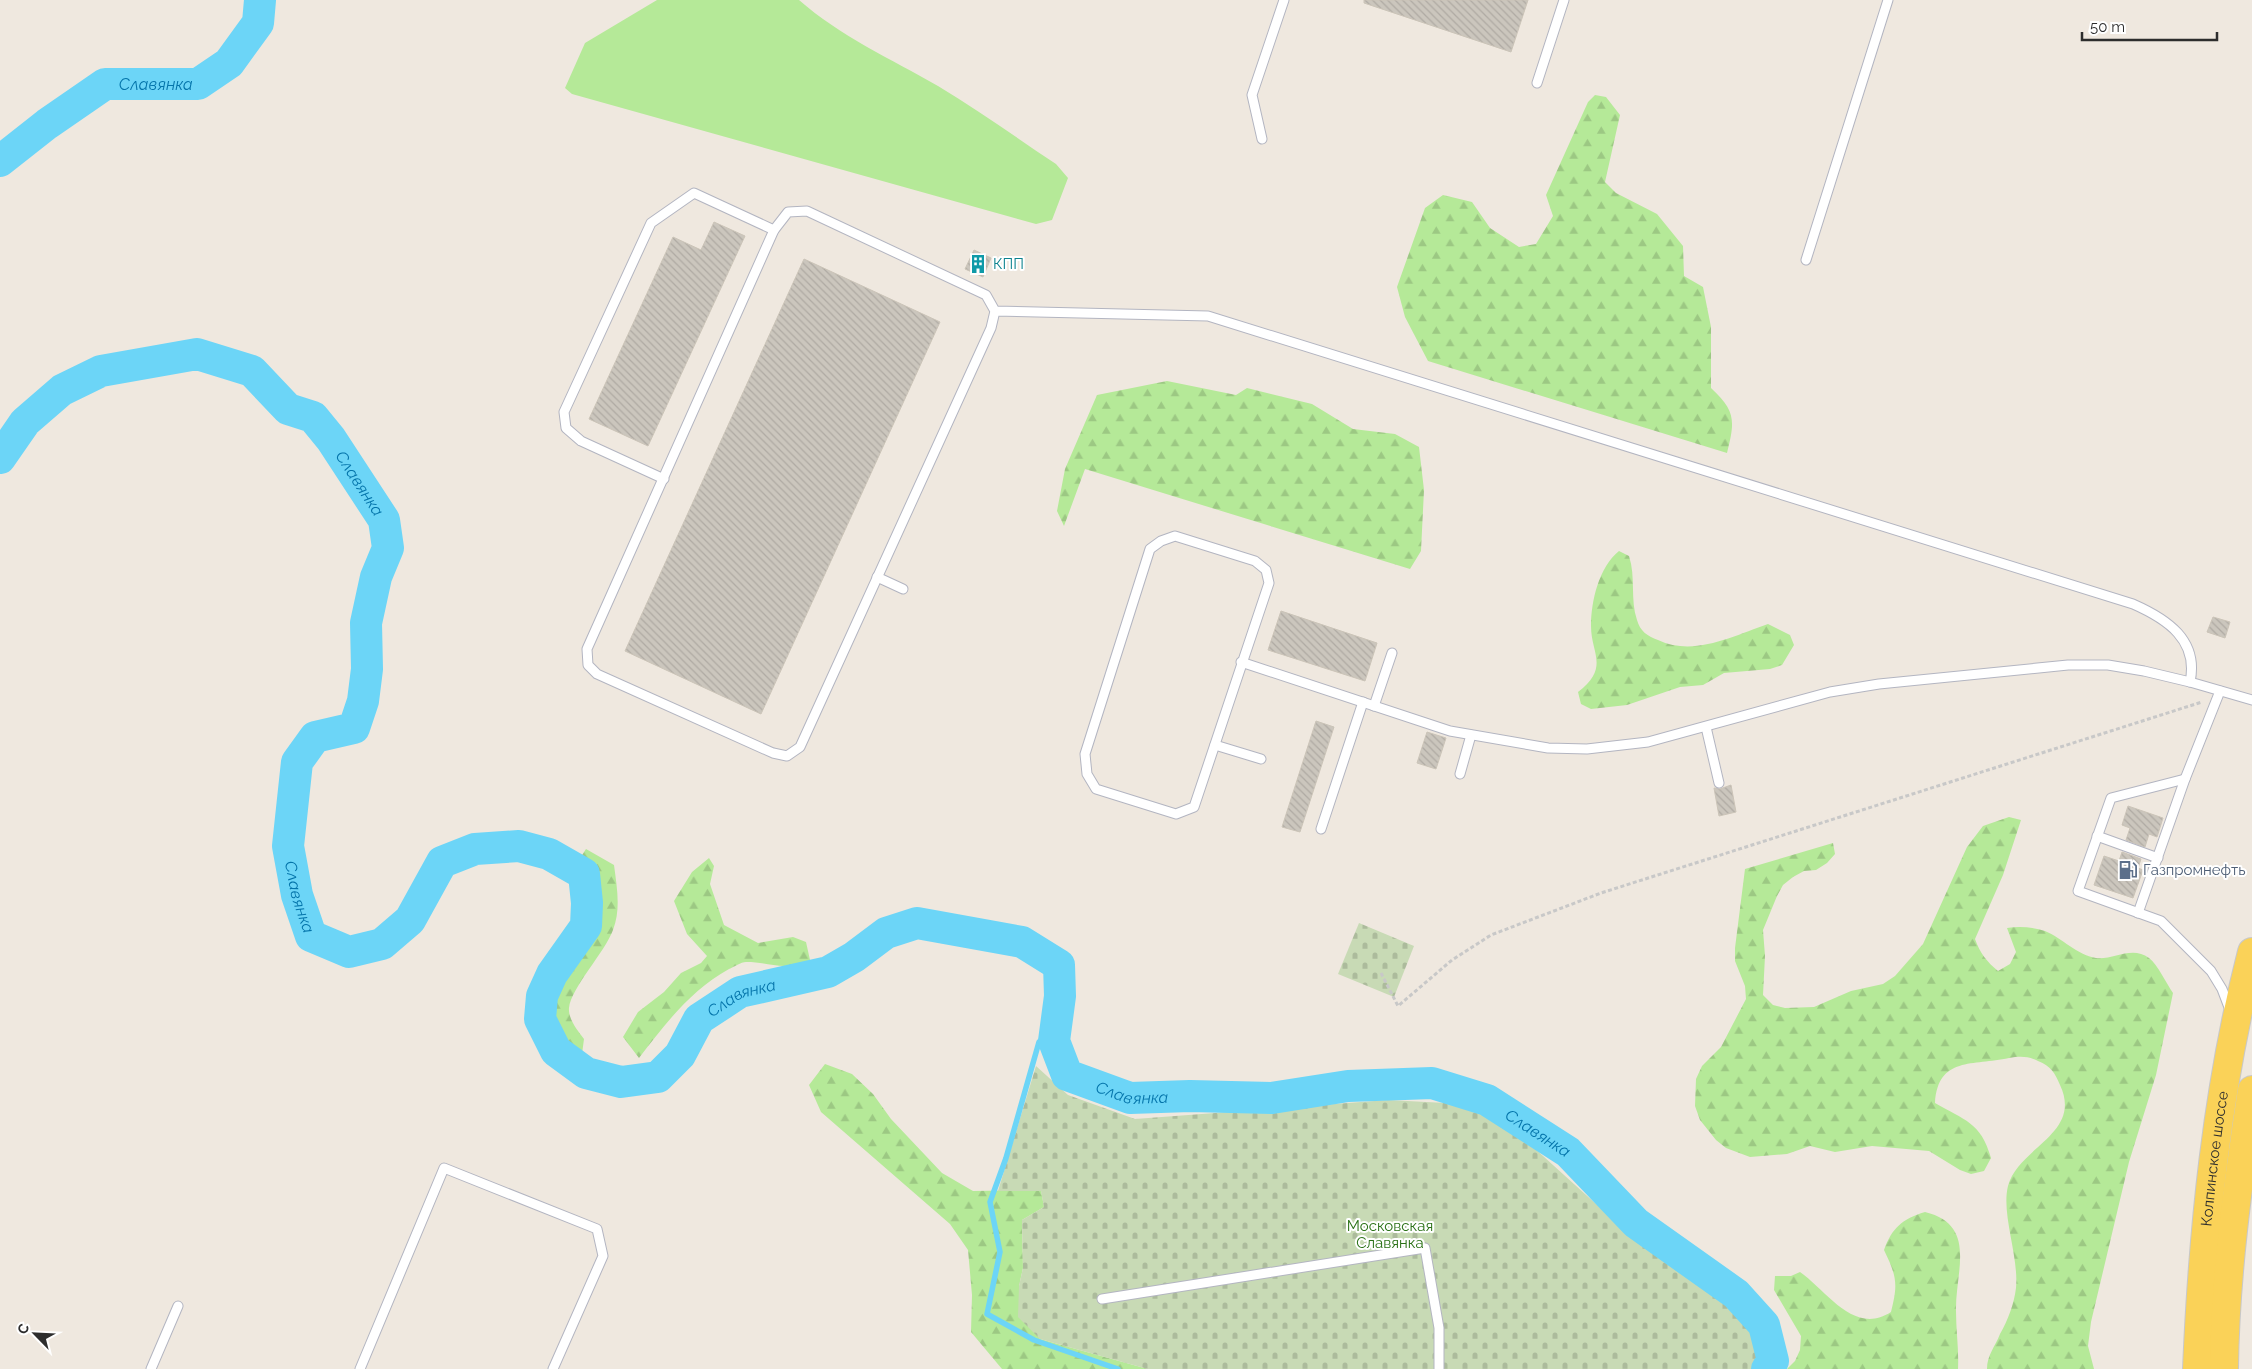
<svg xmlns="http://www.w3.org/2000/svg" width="2252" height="1369" font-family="Raleway,sans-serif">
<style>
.grass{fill:#b5e998}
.forest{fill:url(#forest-firs)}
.cemetery{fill:url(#cemetery-stones)}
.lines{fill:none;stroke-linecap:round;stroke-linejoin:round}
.stream{stroke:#6cd5f7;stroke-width:5.5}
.river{stroke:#6cd5f7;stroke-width:32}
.building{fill:url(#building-back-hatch);stroke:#cbc4b8}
.service-casing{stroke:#b3b5c1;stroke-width:11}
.primary-casing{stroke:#c8c8c8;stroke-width:30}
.path{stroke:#c8c8c8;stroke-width:3;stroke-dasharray:4 2.5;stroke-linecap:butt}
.service{stroke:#fff;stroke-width:9}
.primary{stroke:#fad258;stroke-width:28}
.labels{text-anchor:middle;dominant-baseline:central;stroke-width:4;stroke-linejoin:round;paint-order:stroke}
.culture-label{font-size:15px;fill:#0d838f;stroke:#fff;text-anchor:start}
.service-label{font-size:15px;fill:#4e5e75;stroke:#fff;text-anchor:start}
.street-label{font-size:15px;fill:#2d2d2d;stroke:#fff}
.park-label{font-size:15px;fill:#2a7116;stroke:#fff}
.water-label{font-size:16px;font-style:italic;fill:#0474aa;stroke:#fff}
</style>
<defs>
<pattern id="forest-firs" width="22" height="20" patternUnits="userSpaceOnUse" patternTransform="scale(1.25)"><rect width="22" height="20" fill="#b5e998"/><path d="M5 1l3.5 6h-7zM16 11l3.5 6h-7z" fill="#9cc883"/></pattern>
<pattern id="cemetery-stones" width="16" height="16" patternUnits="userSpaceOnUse" patternTransform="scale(1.25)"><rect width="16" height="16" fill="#c8dab5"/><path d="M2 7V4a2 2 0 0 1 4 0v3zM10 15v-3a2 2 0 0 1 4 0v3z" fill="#acbb9c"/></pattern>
<pattern id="building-back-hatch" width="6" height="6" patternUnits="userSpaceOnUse" patternTransform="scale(1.25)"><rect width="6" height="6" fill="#cbc6bd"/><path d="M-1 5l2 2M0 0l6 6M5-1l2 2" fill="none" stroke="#afaaa3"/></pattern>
</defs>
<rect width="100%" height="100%" fill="#efe8df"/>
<path class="grass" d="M657 0H799C840 36 891 59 938 86 978 110 1017 138 1056 164L1068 178 1052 220 1036 224 572 94 565 88 585 43Z"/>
<g class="forest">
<path d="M1595 95 1606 97 1620 115 1605 182 1616 193 1657 214 1683 246 1684 276 1703 287 1711 327V388C1736 411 1735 421 1727 453L1428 361 1405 317 1397 287 1425 208 1443 195 1472 202 1490 228 1519 247 1536 244 1553 216 1546 195 1588 102Z"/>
<path d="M1167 381 1236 395 1247 388 1312 404 1353 429 1395 434 1419 447 1424 490 1421 551 1410 569 1085 469 1064 526 1057 511 1065 469 1097 395Z"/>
<path d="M1619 551 1629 556C1636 577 1630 600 1637 620 1640 631 1647 636 1658 640 1694 657 1733 636 1768 624L1790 635 1794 645 1782 665 1770 669 1724 673 1703 685 1680 687 1627 705 1591 709 1581 704 1578 692C1610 667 1591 654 1591 626 1591 601 1599 567 1619 551Z"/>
<path d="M2009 817 2021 820 2003 875 1975 939C1980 953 1987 962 1998 971L2010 964 2016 952 2007 928C2019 926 2033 927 2045 931 2062 938 2077 955 2096 958 2114 960 2132 945 2149 958 2158 965 2166 983 2173 993L2156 1075 2129 1162 2091 1322 2088 1346 2094 1369H1987C1987 1355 1995 1347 2000 1334 2008 1320 2014 1304 2016 1288 2019 1256 2001 1214 2008 1186 2018 1147 2083 1134 2060 1085 2055 1073 2051 1066 2038 1061 2028 1056 2020 1056 2009 1058 1973 1066 1938 1056 1935 1103 1964 1120 1981 1122 1991 1158L1984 1171 1971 1174 1960 1170 1929 1151 1872 1146 1835 1152 1810 1146 1787 1154 1750 1157 1726 1148 1716 1140 1700 1120 1695 1106 1696 1079 1702 1066 1721 1047 1746 999 1745 986 1735 961V948L1745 869 1833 843 1835 854 1827 863 1816 870 1804 871 1793 877 1783 885 1777 896 1763 930 1765 956 1763 995 1773 1005 1785 1008 1814 1007 1851 991 1883 984 1895 976 1923 944 1967 847 1983 826Z"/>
<path d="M586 849 614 865C617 888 621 909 613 930 605 952 571 988 569 1008 568 1019 578 1031 584 1039L582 1054 564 1047 549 1017 556 982 584 949 597 911 592 875 577 863Z"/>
<path d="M709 858 714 866 710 884 724 925 758 943 793 937 806 942 810 960C782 972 773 962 746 962 741 962 734 967 729 969 691 990 665 1024 639 1058L623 1037 638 1012 664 992 681 973 701 963 707 956 687 934 674 901 692 872Z"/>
<path d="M825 1064 852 1074 873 1094 891 1119 942 1173 973 1191 1041 1190 1044 1207 1022 1220 1023 1268 1019 1286 1040 1339 1148 1369H1002L971 1332 972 1295 968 1250 950 1224 821 1112 809 1085Z"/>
<path d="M1925 1212C1978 1225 1955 1272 1956 1311 1956 1331 1959 1350 1958 1369H1787L1795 1361 1800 1350 1801 1336 1774 1290 1775 1276H1791L1800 1272C1827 1291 1854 1336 1891 1312 1898 1284 1897 1277 1884 1250 1892 1228 1902 1219 1925 1212Z"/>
</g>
<g class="cemetery">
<path d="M1359 923 1414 946 1394 997 1338 974Z"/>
<path d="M1036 1066 1068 1095 1135 1119 1388 1100 1465 1104 1521 1136 1617 1223 1731 1297 1750 1322 1760 1348 1752 1369H1148L1040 1339 1018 1317 1019 1286 1023 1268 1022 1220 1044 1207 1041 1191H998Z"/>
</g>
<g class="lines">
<path class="stream" d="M1056 1029 1039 1042 1006 1158 990 1202 1000 1252 987 1314 1034 1340 1118 1369"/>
<g class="river">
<path id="s1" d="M0 161 47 124 105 84H198L229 63 258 23 260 0"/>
<path id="s2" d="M0 458 25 422 62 390 101 371 197 354 252 371 288 409 313 417 331 439 384 520 388 548 376 577 366 623 367 669 363 701 354 728 315 737 297 762 288 846 297 895 311 936 349 952 382 944 410 920 442 862 475 849 519 846 549 854 584 874 587 903 586 926 552 974 542 996 540 1019 556 1051 586 1073 621 1082 658 1077 680 1055 699 1019 740 992 828 972 854 957 886 933 917 923 1022 942 1059 965 1060 996 1054 1041 1067 1075 1130 1098 1190 1096 1272 1098 1348 1086 1432 1083 1487 1100 1568 1152 1636 1223 1736 1294 1764 1325 1773 1361 1767 1369"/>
</g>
</g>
<g class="building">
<path d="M1364 0H1528L1511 52 1364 3Z"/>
<path d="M714 222 745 236 648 446 589 419 673 237 701 250Z"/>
<path d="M974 250 991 258 983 277 965 269Z"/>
<path d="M804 259 940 322 761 714 625 651Z"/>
<path d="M1281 611 1377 643 1365 681 1268 650Z"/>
<path d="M2213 617 2230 622 2225 638 2207 632Z"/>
<path d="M1316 721 1334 727 1300 832 1282 827Z"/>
<path d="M1427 732 1446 738 1436 769 1417 763Z"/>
<path d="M1731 785 1736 812 1719 816 1714 788 1720 789Z"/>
<path d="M2128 806 2163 818 2157 837 2149 834 2145 847 2126 840 2130 828 2122 825Z"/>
<path d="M2122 852 2141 859 2138 868 2143 870 2133 898 2094 885 2104 856 2119 861Z"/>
</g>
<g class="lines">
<g class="service-casing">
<g id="service">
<path d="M1537 83 1564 0"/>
<path d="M1262 139 1252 95 1284 0"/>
<path d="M1806 260 1888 0"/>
<path d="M995 311 991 328 800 747 787 756 773 753 597 674 588 665 587 649 774 230 788 212 807 211 986 295 995 311 1208 316 2133 604C2167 619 2199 640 2190 682"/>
<path d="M664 479 581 441 566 428 564 412 651 223 694 193 774 230"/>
<path d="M1175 536 1255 561 1266 570 1269 583 1194 807 1176 814 1096 789 1087 774 1085 754 1150 549 1161 541Z"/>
<path d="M877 577 903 589"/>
<path d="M1241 662 1450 731 1548 748 1587 749 1648 742 1830 692 1879 684 2068 665H2108L2144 671 2190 682 2252 700"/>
<path d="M1374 706 1392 653"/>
<path d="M1706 727 1719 783"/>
<path d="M1215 745 1261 759"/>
<path d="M1460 774 1471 735"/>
<path d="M2185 779 2111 798 2078 891 2161 921 2211 971 2222 989 2230 1010"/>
<path d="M1321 829 1363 702"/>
<path d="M2097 836 2158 858"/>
<path d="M2138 913 2185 779 2220 691"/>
<path d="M1102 1299 1425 1248 1439 1328V1369"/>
<path d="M151 1369 178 1306"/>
<path d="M360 1369 444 1168 597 1229 603 1256 553 1369"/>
</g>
</g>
<g class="primary-casing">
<g id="primary">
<path id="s3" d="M2197 1369C2203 1228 2217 1088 2252 952"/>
<path d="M2224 1369C2225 1276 2238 1182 2252 1090"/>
</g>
</g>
<path class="path" d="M1381 973 1398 1006 1452 960 1491 935 1601 893 2202 702"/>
<use href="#service" class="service"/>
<use href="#primary" class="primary"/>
</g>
<defs>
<g id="building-bare" transform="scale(1.5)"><path d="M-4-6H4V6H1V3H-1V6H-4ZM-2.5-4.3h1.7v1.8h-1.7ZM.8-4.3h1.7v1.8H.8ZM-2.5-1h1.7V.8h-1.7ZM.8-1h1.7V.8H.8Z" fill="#0f9aa8" stroke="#fff" stroke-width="2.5" paint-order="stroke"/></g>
<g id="fuel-bare" transform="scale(1.5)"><path d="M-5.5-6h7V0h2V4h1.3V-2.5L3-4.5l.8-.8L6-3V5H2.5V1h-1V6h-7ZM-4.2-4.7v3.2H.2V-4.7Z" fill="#5c6f8a" stroke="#fff" stroke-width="2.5" paint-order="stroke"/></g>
</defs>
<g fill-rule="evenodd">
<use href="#building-bare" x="978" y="264"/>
<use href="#fuel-bare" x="2128" y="870"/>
</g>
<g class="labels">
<g class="culture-label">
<text x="993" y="264">КПП</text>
</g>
<g class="service-label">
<text x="2143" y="870">Газпромнефть</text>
</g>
<g class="street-label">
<text stroke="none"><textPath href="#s3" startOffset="211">Колпинское шоссе</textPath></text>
</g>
<g class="park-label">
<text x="1390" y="1226">Московская<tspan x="1390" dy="17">Славянка</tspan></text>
</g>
<g class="water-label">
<text stroke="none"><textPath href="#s1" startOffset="181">Славянка</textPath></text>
<text stroke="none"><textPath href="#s2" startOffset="451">Славянка</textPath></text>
<text stroke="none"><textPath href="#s2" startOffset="916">Славянка</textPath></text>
<text stroke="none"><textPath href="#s2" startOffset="1711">Славянка</textPath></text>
<text stroke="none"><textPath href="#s2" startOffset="2236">Славянка</textPath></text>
<text stroke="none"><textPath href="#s2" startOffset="2656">Славянка</textPath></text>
</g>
</g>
<g transform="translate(35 1334) rotate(294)" stroke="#ffffff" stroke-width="4" paint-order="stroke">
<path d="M0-4L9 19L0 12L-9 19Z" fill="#2d2d2d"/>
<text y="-8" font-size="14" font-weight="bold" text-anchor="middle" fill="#2d2d2d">С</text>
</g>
<path d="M2082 32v8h135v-8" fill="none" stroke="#2d2d2d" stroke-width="2.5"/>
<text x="2090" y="32" font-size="15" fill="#2d2d2d" stroke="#ffffff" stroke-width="4" paint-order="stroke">50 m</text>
</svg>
